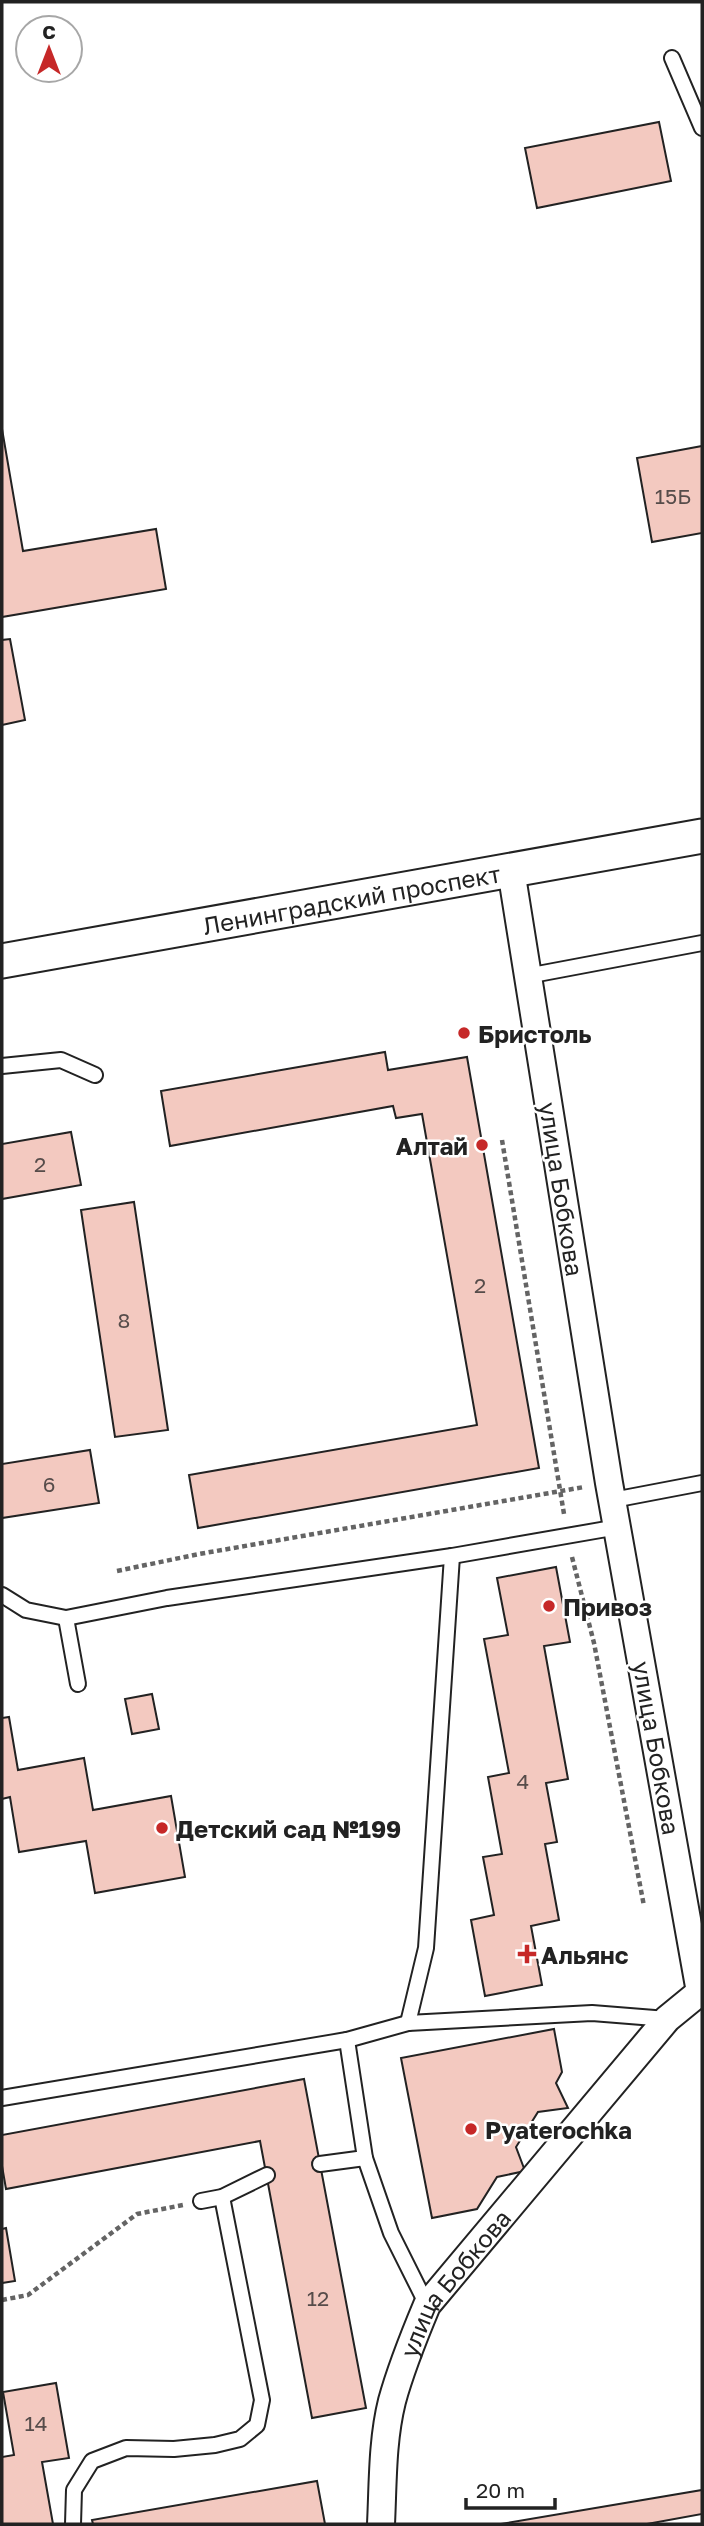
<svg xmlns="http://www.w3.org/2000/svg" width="704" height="2526" font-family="'Golos Text',sans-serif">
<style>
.building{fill:#f3c9c0;stroke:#222;stroke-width:2}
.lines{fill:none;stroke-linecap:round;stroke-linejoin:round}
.service-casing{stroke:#222;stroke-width:18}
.minor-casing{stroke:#222;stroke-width:30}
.tertiary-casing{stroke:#222;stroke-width:37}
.path{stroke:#646464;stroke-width:4.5;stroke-dasharray:5 3.5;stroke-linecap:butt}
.service{stroke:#fff;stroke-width:14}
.minor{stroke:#fff;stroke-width:26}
.tertiary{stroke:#fff;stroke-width:33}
.poi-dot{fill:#c62828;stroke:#fff;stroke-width:2.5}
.labels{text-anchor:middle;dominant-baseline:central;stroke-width:5;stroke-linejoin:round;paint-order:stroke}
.number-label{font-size:21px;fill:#564c4a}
.street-label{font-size:24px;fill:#222;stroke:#fff}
.poi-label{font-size:24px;font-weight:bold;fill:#222;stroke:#fff;text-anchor:start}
</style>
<rect width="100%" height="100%" fill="#fff"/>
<g class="building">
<path d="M659 122 671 181 537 208 525 148Z"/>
<path d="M2 429 23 551 156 529 166 589 2 617Z"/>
<path d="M702 446V533L652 542 637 458Z"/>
<path d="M10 639 25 720 2 725V640Z"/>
<path d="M385 1052 388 1070 467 1057 539 1468 198 1528 189 1475 477 1425 422 1114 396 1118 393 1106 170 1146 161 1091Z"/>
<path d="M71 1132 81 1185 2 1199V1144Z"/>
<path d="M134 1202 168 1430 115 1437 81 1210Z"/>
<path d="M90 1450 99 1503 2 1518V1464Z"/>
<path d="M556 1567 570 1642 544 1646 568 1779 546 1783 557 1842 545 1844 559 1920 531 1926 542 1985 485 1996 471 1920 494 1915 483 1857 502 1854 488 1777 509 1773 484 1639 508 1635 497 1578Z"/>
<path d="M152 1694 159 1729 132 1734 125 1699Z"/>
<path d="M9 1717 18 1770 84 1758 93 1810 171 1796 185 1877 95 1893 86 1841 19 1852 10 1797 2 1799V1718Z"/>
<path d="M554 2029 562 2072 556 2083 568 2108 538 2112 516 2147 525 2171 497 2177 477 2209 432 2218 401 2058Z"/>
<path d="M304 2079 366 2408 312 2418 260 2141 6 2189 2 2166V2135Z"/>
<path d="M6 2228 15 2281 2 2283V2229Z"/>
<path d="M56 2383 69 2458 42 2462 53 2524H2V2457L14 2455 3 2392Z"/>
<path d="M317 2481 325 2524H93L92 2520Z"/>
<path d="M702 2490V2514L647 2524H501Z"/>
</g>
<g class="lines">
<g class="service-casing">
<g id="service">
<path d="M672 58 702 128"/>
<path d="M527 976 702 943"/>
<path d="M2 1066 61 1060 95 1075"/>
<path d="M613 1500 702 1483"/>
<path d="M2 1595 26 1610 66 1618 167 1598 452 1556 618 1527"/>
<path d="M66 1618 78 1684"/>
<path d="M408 2023 426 1948 452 1556"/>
<path d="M347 2040 365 2158 391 2233 427 2305"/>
<path d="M2 2098 347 2040 408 2023 592 2013 667 2019"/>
<path d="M320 2164 365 2158"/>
<path d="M201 2201 222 2197 267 2175"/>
<path d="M73 2524 74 2490 92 2461 126 2448 174 2449 215 2445 240 2439 257 2425 262 2400 222 2197"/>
</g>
</g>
<g class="minor-casing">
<g id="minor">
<path id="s1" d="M381 2524C383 2484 382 2441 392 2401 401 2368 414 2336 427 2305L667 2019 700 1992 609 1483 511 870"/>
</g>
</g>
<g class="tertiary-casing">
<g id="tertiary">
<path id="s2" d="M2 961 702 836"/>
</g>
</g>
<g class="path">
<path d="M502 1140 564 1514"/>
<path d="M572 1557 594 1643 644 1906"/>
<path d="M117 1571 199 1554 584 1487"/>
<path d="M2 2300 28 2295 137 2214 183 2205"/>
</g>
<use href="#service" class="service"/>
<use href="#minor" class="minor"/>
<use href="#tertiary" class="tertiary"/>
</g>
<g class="poi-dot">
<circle cx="464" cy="1033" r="7"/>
<circle cx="482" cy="1145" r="7"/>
<circle cx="549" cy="1606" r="7"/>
<circle cx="162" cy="1828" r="7"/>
<path d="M523.5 1943.5h7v7h7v7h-7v7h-7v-7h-7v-7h7z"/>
<circle cx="471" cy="2129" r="7"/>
</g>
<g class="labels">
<g class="number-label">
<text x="673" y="496">15Б</text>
<text x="40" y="1164">2</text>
<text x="480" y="1285">2</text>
<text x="124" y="1320">8</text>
<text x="49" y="1484">6</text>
<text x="523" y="1781">4</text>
<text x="318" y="2298">12</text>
<text x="36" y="2423">14</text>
</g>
<g class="street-label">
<text stroke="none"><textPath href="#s2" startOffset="355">Ленинградский проспект</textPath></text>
<text transform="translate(562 1189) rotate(81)">улица Бобкова</text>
<text transform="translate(657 1748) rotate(80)">улица Бобкова</text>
<text stroke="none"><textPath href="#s1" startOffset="259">улица Бобкова</textPath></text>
</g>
<g class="poi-label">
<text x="478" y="1033">Бристоль</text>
<text x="468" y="1145" text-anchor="end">Алтай</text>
<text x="563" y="1606">Привоз</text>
<text x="176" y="1828">Детский сад №199</text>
<text x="541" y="1954">Альянс</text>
<text x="485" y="2129">Pyaterochka</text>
</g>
</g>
<rect width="704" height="2526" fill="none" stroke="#222222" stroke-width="7"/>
<g transform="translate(49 49)"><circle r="33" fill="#ffffff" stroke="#a7a7a7" stroke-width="2"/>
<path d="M0-5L12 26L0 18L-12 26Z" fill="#c62828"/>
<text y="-10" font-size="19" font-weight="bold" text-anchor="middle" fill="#222222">С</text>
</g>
<path d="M466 2498v10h89v-10" fill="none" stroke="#222222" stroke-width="3.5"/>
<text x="476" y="2498" font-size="21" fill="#222222" stroke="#ffffff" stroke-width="5" paint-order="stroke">20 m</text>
</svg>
